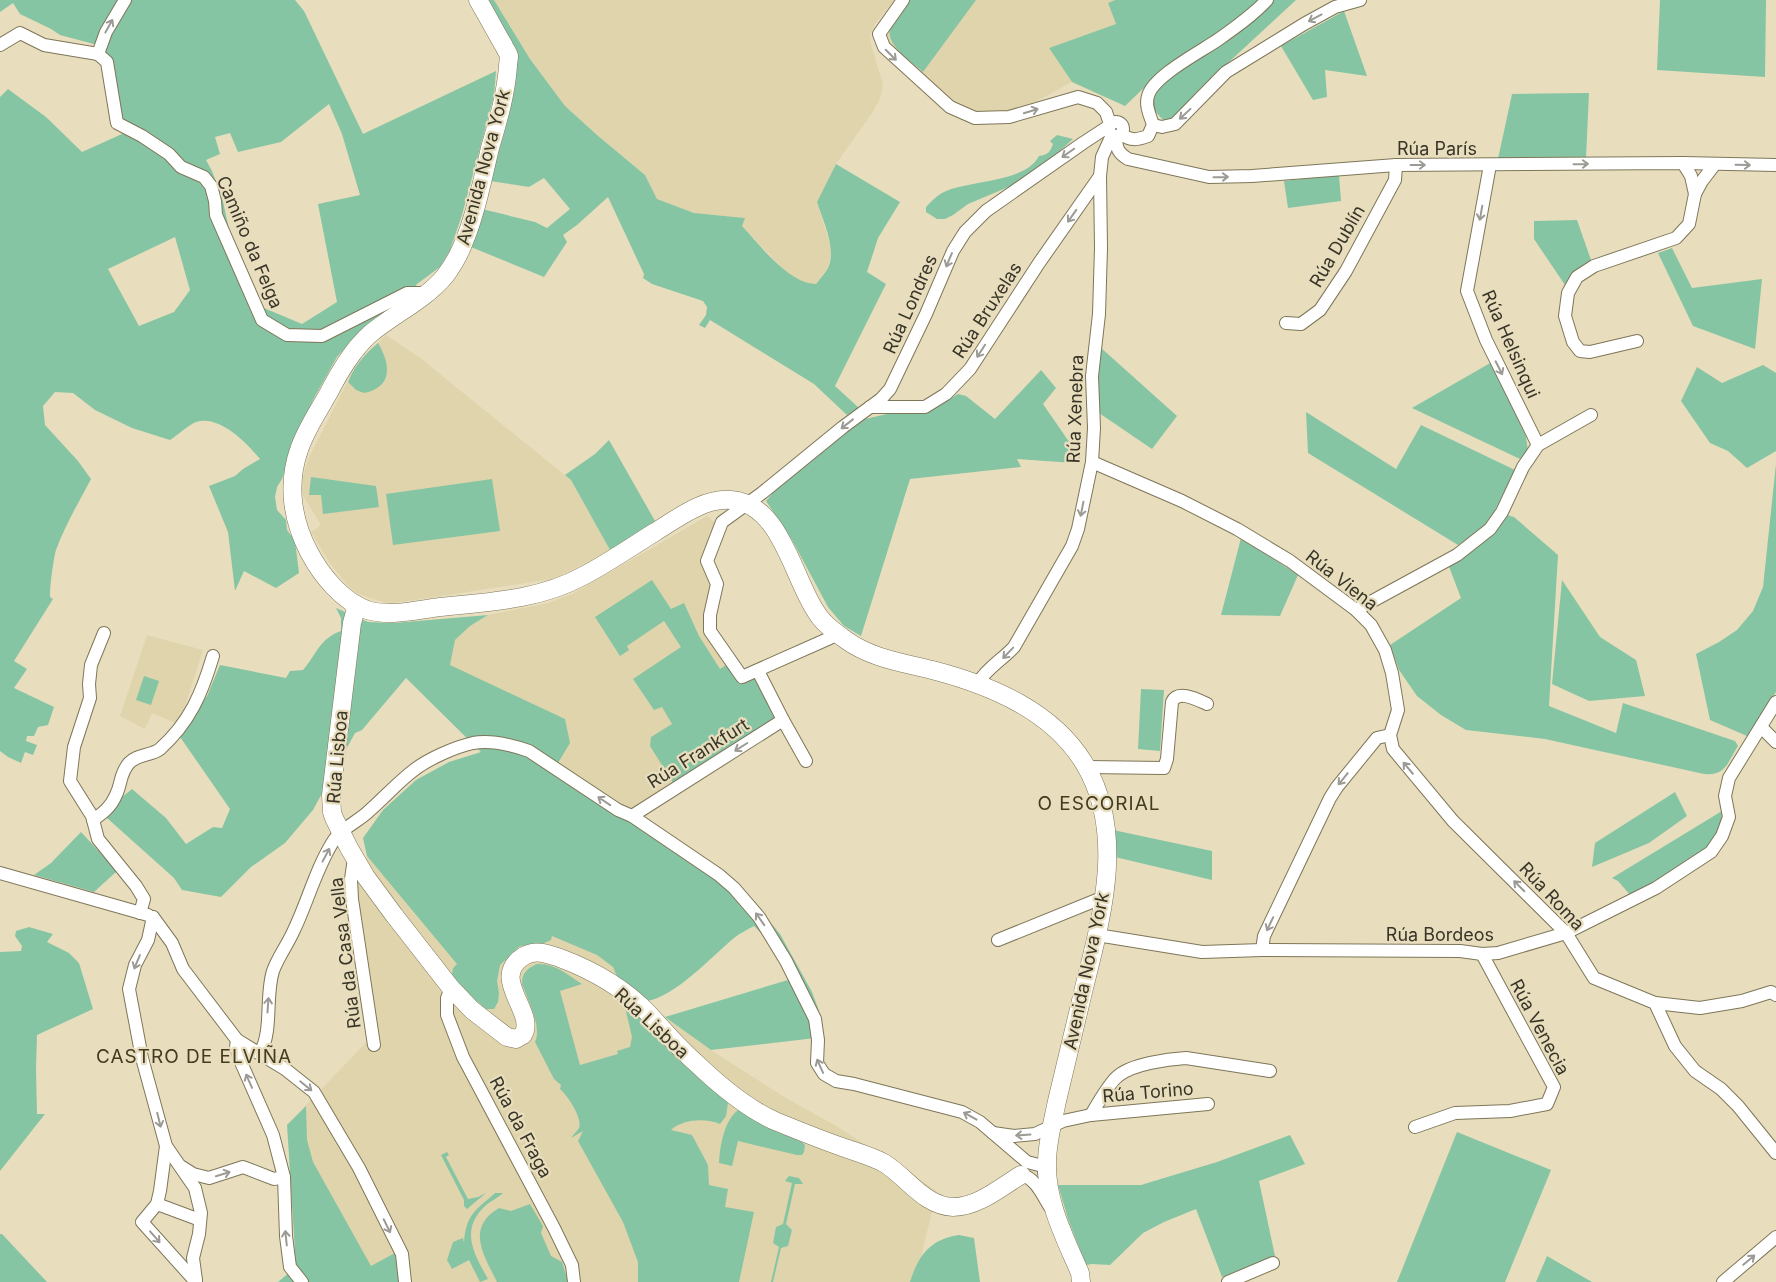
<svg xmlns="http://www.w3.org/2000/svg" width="1776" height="1282" font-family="Inter,sans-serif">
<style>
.built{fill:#e0d4ac}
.green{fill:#86c5a3;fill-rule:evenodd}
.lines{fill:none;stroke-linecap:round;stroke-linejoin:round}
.street-casing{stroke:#7e7658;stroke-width:14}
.secondary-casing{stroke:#7e7658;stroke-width:19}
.street{stroke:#fff;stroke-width:12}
.secondary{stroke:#fff;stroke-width:18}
.oneway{stroke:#9c9a94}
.labels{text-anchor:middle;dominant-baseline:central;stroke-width:4.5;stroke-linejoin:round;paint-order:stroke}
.street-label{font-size:18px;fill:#383528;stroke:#e8debe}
.neighbourhood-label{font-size:19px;letter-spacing:1px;fill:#443b20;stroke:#e8debe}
</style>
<rect width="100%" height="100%" fill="#e8debe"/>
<g class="built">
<path d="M494 0H894L875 24 870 35 871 45 883 84 880 99 872 113 836 164 817 202 830 244 831 255 828 267 816 284H806L790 276 742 226 745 218 694 213 657 199 645 175 597 135 565 106 530 59Z"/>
<path d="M907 0H1115L1108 3 1116 24 1049 48 1072 82 1011 115H980L952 101 888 45 886 36 889 26Z"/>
<path d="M386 335 419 357 571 480 610 550 587 563 553 579 402 602 387 603 370 598 357 593 348 586 329 562 311 532 321 525 302 494V479L309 457 352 373 367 353Z"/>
<path d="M707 516 716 523 713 541 714 583 708 622 776 712 632 811 558 762 450 665 455 640 470 626 488 615 548 603 574 593Z"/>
<path d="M147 635 203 650 182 716 175 723 152 713 145 729 120 716Z"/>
<path d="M367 856 458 965 551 935 597 955 613 967 619 981 647 1001 665 1017 711 1050 786 1098 838 1127 937 1191 915 1282H348L287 1125 376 1032 356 891Z"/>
</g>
<g class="green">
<path d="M0 0H295L304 11 363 134 496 71 494 96 462 215 450 250 440 267 417 284 405 298 362 329 337 357 314 398 296 436 282 479 277 487 275 497 277 510 286 520 287 530 295 541 299 573 276 588 244 571 235 591 228 532 209 486 235 476 243 469 260 459C247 443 219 414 196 422 188 425 178 435 170 440L132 428 95 410 73 393 55 392 43 406 45 425 78 461 91 479C79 502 65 525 56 550 53 561 50 586 50 597L53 599 14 661 27 669 14 688 54 707 48 725 38 727 34 736H27L26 741 37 745 33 755 25 752 21 763 8 757 0 751V97L8 89 46 117 82 152 133 129 119 121 105 47 60 35 51 29 20 14 13 3 0 12ZM329 104 342 134 360 195 318 204 337 302 302 324 264 308 231 238 222 197 212 171 206 160 220 154 215 137 230 133 238 152 281 142ZM175 237 190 290 174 312 139 326 108 269Z"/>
<path d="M487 0H494L530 59 565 106 597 135 645 175 657 199 694 213 745 218 742 226C760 245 789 284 816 284 820 279 825 273 828 268 837 249 823 221 817 202L836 164 900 202 878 238 867 272 886 284 835 386 859 408 847 415 814 384 710 320 705 328 699 325 706 315 707 307 703 301 652 284 643 278 644 274 608 197 577 225 563 235 567 242 544 277 471 247 482 209 535 222 547 228 570 209 544 178 529 187 490 181 504 133 514 88 515 58Z"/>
<path d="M910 0H976L923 72C911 61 883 44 891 26 895 17 904 8 910 0Z"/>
<path d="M1115 0H1296L1204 85 1175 118 1163 120 1155 111 1148 84 1125 106 1072 82 1049 48 1116 24 1108 3Z"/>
<path d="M1660 0H1766L1765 77 1657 70Z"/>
<path d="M1344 11 1367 76 1325 70 1327 97 1313 100 1281 46Z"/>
<path d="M1589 93 1586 158 1498 159 1512 94Z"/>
<path d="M1057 135 1073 139 1051 159 1018 183 968 204 953 215 945 219H937L926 212V207C931 202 937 195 944 192 970 180 1025 183 1039 156 1048 155 1050 152 1053 144L1050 141Z"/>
<path d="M1339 175 1341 201 1288 208 1284 181Z"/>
<path d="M1577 220 1591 260 1576 270 1565 285 1534 239V221Z"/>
<path d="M1672 248 1692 288 1762 279 1755 349 1693 326 1658 253Z"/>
<path d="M378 343C390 363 394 387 364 393L356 390 348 382C354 366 365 354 378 343Z"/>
<path d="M1100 347 1177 416 1152 449 1099 413 1098 382Z"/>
<path d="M1492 362 1526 437 1528 451 1520 459 1412 408Z"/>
<path d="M1763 365 1776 373V451L1747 468 1728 451 1710 443 1681 401 1697 367 1722 383Z"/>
<path d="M1041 370 1056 388 1043 404 1081 459 1074 463 1017 459 1021 467 910 479 861 636 844 626 828 607 792 540 766 501 777 488 829 444 865 419 887 414 918 413 938 406 958 394 966 396 995 419Z"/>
<path d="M1306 412 1396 469 1421 425 1515 470 1488 524 1458 545 1308 453Z"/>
<path d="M609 440 655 521 610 550 571 480 565 475 595 454Z"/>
<path d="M1776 464V692L1747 736 1710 720 1696 654 1719 642 1737 630 1753 611 1763 587Z"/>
<path d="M311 477 376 486 379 507 323 514 321 495H309Z"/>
<path d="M492 479 500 531 393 545 386 494Z"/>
<path d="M1507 515 1514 517 1558 555 1549 706 1616 733 1623 703 1735 741 1738 746C1727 763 1726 776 1704 774L1545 739 1466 730 1441 715 1417 696 1399 670 1390 645 1461 598 1448 564Z"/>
<path d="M1241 538 1298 575 1280 616 1221 615Z"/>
<path d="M652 580 671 609 684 603 699 636 720 669 729 663 755 676 777 718 675 786 650 746 651 737 672 724 662 707 654 710 633 679 681 647 664 621 627 646 629 650 620 656 595 617Z"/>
<path d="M1562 580 1600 637 1636 660 1645 696 1589 701 1552 684Z"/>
<path d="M336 608 368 622 394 623 488 615 470 626 455 640 450 665 565 719 570 743 558 763 632 811 761 911 780 934 812 992 818 1008 824 1037 711 1050 665 1017 788 980 772 944 754 926C747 930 740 933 734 938 711 957 676 996 647 1001L619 981 613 967 597 955 552 936 551 940 542 944 520 946 500 965 497 981 499 993 498 1002 494 1009H486L471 996 452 975 453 968 457 964 367 856 363 838 383 810 416 780 449 762 481 752 406 678 362 730 355 733 313 810 285 843 251 867 221 897 182 890 174 878 107 818 122 797 132 789 166 818 186 844 213 827 222 828 230 809 178 734 207 696 220 665 286 678 290 671 303 670C317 654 319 639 341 631V618Z"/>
<path d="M144 676 159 681 151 705 136 700Z"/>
<path d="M1141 689 1164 690 1160 751 1138 749Z"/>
<path d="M1675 792 1687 816 1649 843 1592 867 1595 843Z"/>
<path d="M1722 811 1721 824 1709 848 1631 896 1618 881 1612 878Z"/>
<path d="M1113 830 1212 851V880L1115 857Z"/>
<path d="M81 832 117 871 94 892 34 875 51 863Z"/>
<path d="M29 927 53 934 47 942 69 953 79 963 93 1009 37 1035 36 1069 37 1114H45L0 1171V952L21 951 22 946 15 936 16 931Z"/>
<path d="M537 964C555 963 568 975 582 984L560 991 580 1065 618 1054 617 1051 630 1047 632 1037 624 1003 728 1103 726 1116 720 1124C706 1118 683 1119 671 1130L692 1135 708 1165 709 1185 728 1189 725 1207 754 1212 739 1282H638V1262L623 1222 578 1141 583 1131 571 1138C573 1135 577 1131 579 1128 583 1118 567 1095 560 1089L561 1085 554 1079 535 1042C542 1027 528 1000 522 984 522 972 527 969 537 964Z"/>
<path d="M306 1106 307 1140 313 1162 371 1266 395 1253 399 1282H278L296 1267 287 1125Z"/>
<path d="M738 1110 769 1128 802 1142 805 1145 804 1152 802 1155H797L738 1141 732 1166 719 1163C720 1146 724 1121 738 1110Z"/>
<path d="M1457 1132 1551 1170 1505 1282H1397Z"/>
<path d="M1290 1135 1305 1164 1259 1181 1275 1256 1222 1277 1196 1209 1164 1222 1143 1233 1110 1265 1092 1264 1086 1265 1068 1219 1058 1185H1141L1217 1162Z"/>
<path d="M447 1152 449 1155 446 1157 468 1199 478 1197 486 1193 467 1209 464 1206V1200L441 1155Z"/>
<path d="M789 1176 799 1178 803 1184H795L786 1224 792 1230 788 1246 781 1248 773 1282H771L779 1247 773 1243 776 1227 783 1224 792 1183 785 1181Z"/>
<path d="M495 1193H503C498 1198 490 1201 484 1207 460 1231 474 1254 488 1279L480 1282 469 1260 452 1269 447 1260 453 1242 463 1238 464 1243C466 1214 475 1211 495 1193Z"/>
<path d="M530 1204 543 1226 541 1233 551 1256 562 1262 568 1282H497C484 1255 465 1228 499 1208L511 1211Z"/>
<path d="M0 1234H2L47 1282H0Z"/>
<path d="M959 1235 974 1238 980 1282H910C918 1256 930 1239 959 1235Z"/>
<path d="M1547 1256 1592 1282H1536Z"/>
</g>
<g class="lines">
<g class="street-casing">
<g id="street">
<path d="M903 0 879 34 884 47 950 107 975 118 1009 117 1078 97 1097 103 1106 112 1110 124"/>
<path d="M0 45 20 33 44 45 98 54"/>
<path d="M98 54 107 62 117 123 142 136 169 154 181 167 204 177 211 186 215 201 216 215 262 320 287 335 322 336 407 293H427"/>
<path d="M98 54 106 32 125 0"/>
<circle cx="1116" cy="129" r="7"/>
<path d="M1153 125 1162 127 1175 124 1226 72 1304 24 1335 7 1360 0"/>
<path d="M1121 134C1131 141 1137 140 1148 136L1153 125C1150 115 1145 106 1148 96 1153 76 1202 51 1219 39 1236 27 1253 15 1267 0"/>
<path d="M1116 136C1116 148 1118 153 1128 159L1209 177 1252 176 1396 165 1683 163 1776 165"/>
<path d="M1683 163 1691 176 1695 194"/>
<path d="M1490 165 1467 291 1486 340 1538 445"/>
<path d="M1286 323 1301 324 1320 310 1346 271 1395 180 1396 165"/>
<path d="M1637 341 1590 352 1580 351 1573 342 1565 316 1568 293 1577 277 1594 266 1676 238 1689 224 1695 194 1702 181 1715 164"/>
<path d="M870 407H925L946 394 970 369 1039 263 1100 176"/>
<path d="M1092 462 1182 501 1237 529 1290 561 1356 610 1371 625 1385 650 1392 673 1398 710 1390 735 1393 749 1453 821 1566 933 1594 978 1655 1003 1675 1046 1695 1071 1721 1089 1738 1106 1776 1153"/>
<path d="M1356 610 1457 555 1490 529 1502 512 1523 467 1538 445 1591 415"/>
<path d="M834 630 830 638 742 677 710 631V615L717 584 707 561 722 522 762 493 843 427 881 399 890 389 926 314 953 251 965 232 986 211 1083 143 1109 126"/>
<path d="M104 633 91 665 89 684 90 698 74 747 70 781 92 816 98 839 136 886 144 899 140 913"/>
<path d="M758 671 783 720 806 761"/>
<path d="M978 683C987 668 1002 660 1014 647L1072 546 1078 529 1092 462 1094 428 1092 376 1099 314 1101 248 1100 176 1102 157 1112 135"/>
<path d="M1761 727 1776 742"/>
<path d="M1087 767 1164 768 1167 759 1172 702C1178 689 1198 700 1207 704"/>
<path d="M632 816 783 720"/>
<path d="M93 820C103 813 111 807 116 795 122 783 119 775 129 763 137 754 151 756 160 749 190 722 202 693 213 656"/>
<path d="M354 858 351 879 352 899 374 1045"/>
<path d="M0 873 148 915"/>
<path d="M153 917 172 943 183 969 237 1040 236 1047 240 1060 273 1135 284 1177 286 1236 290 1267 302 1282"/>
<path d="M153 917 148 940 135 965 129 989 142 1058 166 1146 195 1188 201 1213 199 1234 193 1258 196 1280"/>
<path d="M1097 935 1202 952 1262 950 1460 951 1482 954 1498 953 1566 933 1656 888 1711 852 1722 836 1729 817 1725 796 1729 778 1776 702"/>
<path d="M998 940 1104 897"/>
<path d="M1262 950 1264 936 1330 798 1337 787 1377 738 1390 735"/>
<path d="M451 988 447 998V1015L463 1057 554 1228 572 1265 574 1282"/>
<path d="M1655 1003 1700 1008 1742 1001 1771 992 1776 995"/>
<path d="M237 1040 285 1069 314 1092 359 1168 402 1254 405 1282"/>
<path d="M260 1053C273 1031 265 996 273 971 278 957 288 944 294 930 308 901 316 868 334 840 342 828 359 821 369 811 384 798 398 782 414 770 428 759 455 747 473 743 491 740 512 745 529 751L618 810 632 816 719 875 734 888 759 917 786 961 815 1019 818 1040 817 1063 824 1074 836 1081 854 1084 962 1112 980 1122 1027 1162 1043 1166 1045 1177"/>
<path d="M1091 1115C1097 1105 1109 1083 1118 1076 1132 1064 1168 1059 1186 1058L1270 1071"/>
<path d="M1415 1127 1455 1113 1510 1111 1547 1104 1554 1087 1482 954"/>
<path d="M993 1133 1014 1136 1035 1134 1063 1121 1091 1115 1208 1104"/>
<path d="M166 1146 160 1191 157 1204 142 1222 196 1282"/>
<path d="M182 1167 193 1174 209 1178 243 1167 274 1179 284 1177"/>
<path d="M1021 1175C1035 1177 1043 1196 1050 1207"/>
<path d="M157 1204 200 1220"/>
<path d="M1228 1282 1273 1263"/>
<path d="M1723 1282 1776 1237"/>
</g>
</g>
<g class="secondary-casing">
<g id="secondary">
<path d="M478 0C487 15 495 31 504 46 505 49 508 52 509 56 509 59 508 63 508 66 506 94 498 121 490 148 482 182 475 218 461 249 457 258 451 268 445 276 425 300 394 314 370 334 352 350 339 373 328 394 318 412 305 431 299 450 287 484 292 520 309 552 321 575 342 601 367 610 391 617 417 610 440 607 489 602 539 600 583 576 608 563 631 547 655 532 678 518 703 498 731 500 784 504 793 585 822 620 828 627 839 635 846 640 872 659 906 663 936 671 992 686 1052 711 1084 763 1126 832 1102 916 1084 988 1075 1026 1066 1063 1057 1101 1053 1121 1047 1142 1047 1163 1046 1202 1065 1238 1080 1273L1081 1282"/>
<path d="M357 605 352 623 331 795 332 812 334 818 349 848 366 877 394 915 451 988 472 1010 507 1037 516 1039 523 1035C537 1012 488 978 524 956 536 949 548 954 560 958 592 970 625 989 649 1014 664 1031 679 1048 696 1063 719 1085 746 1108 775 1121 797 1130 819 1139 842 1147 856 1152 871 1156 884 1163 907 1177 924 1206 953 1207 978 1207 1001 1187 1021 1175"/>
</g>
</g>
<use href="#street" class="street"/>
<use href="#secondary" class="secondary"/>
</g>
<defs><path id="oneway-shaft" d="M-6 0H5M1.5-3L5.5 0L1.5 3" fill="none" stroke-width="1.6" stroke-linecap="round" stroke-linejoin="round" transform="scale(1.25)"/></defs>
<g class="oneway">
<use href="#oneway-shaft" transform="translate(1315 18) rotate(152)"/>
<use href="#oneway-shaft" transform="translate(109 26) rotate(-61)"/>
<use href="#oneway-shaft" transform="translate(891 55) rotate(45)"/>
<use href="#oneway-shaft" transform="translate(1031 111) rotate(-17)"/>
<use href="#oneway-shaft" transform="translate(1185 114) rotate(137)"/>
<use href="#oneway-shaft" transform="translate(1068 153) rotate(145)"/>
<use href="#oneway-shaft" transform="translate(1581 164) rotate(-1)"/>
<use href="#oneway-shaft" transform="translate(1418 165)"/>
<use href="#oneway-shaft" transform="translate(1743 165) rotate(1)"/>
<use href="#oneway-shaft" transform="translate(1221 177) rotate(-1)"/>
<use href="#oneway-shaft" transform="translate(1481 213) rotate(100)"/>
<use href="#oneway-shaft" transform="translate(1072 216) rotate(125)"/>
<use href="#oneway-shaft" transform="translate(949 260) rotate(113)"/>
<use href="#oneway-shaft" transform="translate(981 351) rotate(123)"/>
<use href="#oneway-shaft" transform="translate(1499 368) rotate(63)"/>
<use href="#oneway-shaft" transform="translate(847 424) rotate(142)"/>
<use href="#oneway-shaft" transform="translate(1082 509) rotate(101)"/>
<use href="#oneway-shaft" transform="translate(1008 653) rotate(134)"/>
<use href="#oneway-shaft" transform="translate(741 747) rotate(148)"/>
<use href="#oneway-shaft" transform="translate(1408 768) rotate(-130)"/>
<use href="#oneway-shaft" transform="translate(1343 779) rotate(129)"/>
<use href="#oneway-shaft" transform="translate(604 801) rotate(-146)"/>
<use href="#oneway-shaft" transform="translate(326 855) rotate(-62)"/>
<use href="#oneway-shaft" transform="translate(1519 886) rotate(-135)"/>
<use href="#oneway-shaft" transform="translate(760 919) rotate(-125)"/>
<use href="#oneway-shaft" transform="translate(1270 924) rotate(115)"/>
<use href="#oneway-shaft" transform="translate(137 962) rotate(113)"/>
<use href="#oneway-shaft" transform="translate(268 1005) rotate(-86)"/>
<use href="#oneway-shaft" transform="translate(820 1066) rotate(-114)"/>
<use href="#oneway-shaft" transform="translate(249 1081) rotate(-114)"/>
<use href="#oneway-shaft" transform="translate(306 1086) rotate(39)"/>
<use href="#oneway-shaft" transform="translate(970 1116) rotate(-151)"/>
<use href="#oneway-shaft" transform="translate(159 1120) rotate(76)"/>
<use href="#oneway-shaft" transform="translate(1023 1135) rotate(176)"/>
<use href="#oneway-shaft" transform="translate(223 1174) rotate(-17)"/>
<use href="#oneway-shaft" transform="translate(387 1226) rotate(64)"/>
<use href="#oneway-shaft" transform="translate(155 1237) rotate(49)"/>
<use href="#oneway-shaft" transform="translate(286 1238) rotate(-96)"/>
<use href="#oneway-shaft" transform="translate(1749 1260) rotate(-40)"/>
</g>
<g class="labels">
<g class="street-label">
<text x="1437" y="148">Rúa París</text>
<text transform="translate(483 167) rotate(-75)">Avenida Nova York</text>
<text transform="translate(250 242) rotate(67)">Camiño da Felga</text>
<text transform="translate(1337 246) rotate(-60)">Rúa Dublín</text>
<text transform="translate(910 304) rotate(-66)">Rúa Londres</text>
<text transform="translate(987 310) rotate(-57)">Rúa Bruxelas</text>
<text transform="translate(1511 344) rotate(66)">Rúa Helsinqui</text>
<text transform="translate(1075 409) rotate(-88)">Rúa Xenebra</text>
<text transform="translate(1342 580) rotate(38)">Rúa Viena</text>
<text transform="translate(698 753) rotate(-32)">Rúa Frankfurt</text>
<text transform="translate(337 757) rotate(-85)">Rúa Lisboa</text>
<text transform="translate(1552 896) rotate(47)">Rúa Roma</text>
<text x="1440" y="934">Rúa Bordeos</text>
<text transform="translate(345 953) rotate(-97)">Rúa da Casa Vella</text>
<text transform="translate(1086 971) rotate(-78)">Avenida Nova York</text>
<text transform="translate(652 1023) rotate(43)">Rúa Lisboa</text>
<text transform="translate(1540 1027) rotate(62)">Rúa Venecia</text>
<text transform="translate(1148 1092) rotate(-5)">Rúa Torino</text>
<text transform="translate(521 1127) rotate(62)">Rúa da Fraga</text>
</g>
<g class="neighbourhood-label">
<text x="1099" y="803">O ESCORIAL</text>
<text x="194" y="1056">CASTRO DE ELVIÑA</text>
</g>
</g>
</svg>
